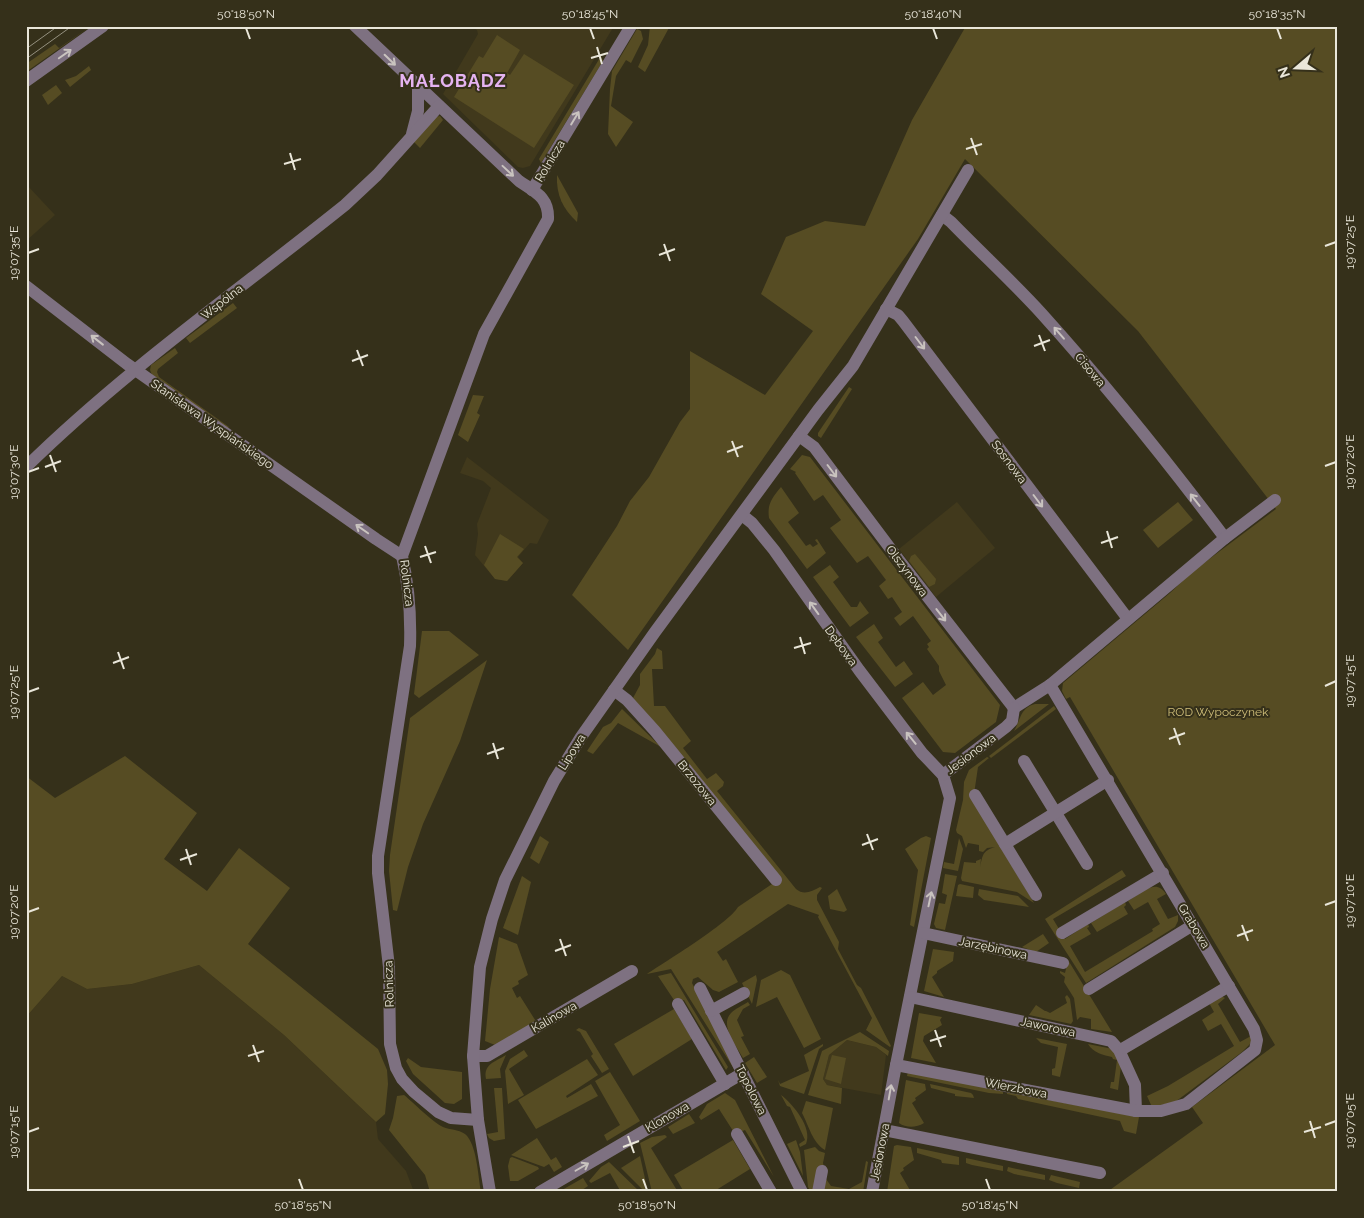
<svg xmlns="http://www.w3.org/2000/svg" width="1364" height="1218" font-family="Raleway,sans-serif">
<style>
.built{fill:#41391c}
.green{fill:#564c23}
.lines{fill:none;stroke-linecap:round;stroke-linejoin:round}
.minor{stroke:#7e7181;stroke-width:12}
.tram{stroke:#94907f;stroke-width:1}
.oneway{stroke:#c9c3bf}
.ticks{fill:none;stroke:#e9e6d9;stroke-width:2}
.labels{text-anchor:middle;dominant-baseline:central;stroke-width:4;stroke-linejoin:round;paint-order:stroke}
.street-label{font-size:12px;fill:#e9e6d9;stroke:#35301a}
.park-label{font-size:12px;fill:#d0bf7a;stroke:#35301a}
.district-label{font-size:18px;font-weight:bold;letter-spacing:1px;fill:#e5b3f1;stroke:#35301a}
.neatline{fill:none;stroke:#e9e6d9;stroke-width:2}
.ticks-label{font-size:12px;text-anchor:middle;fill:#e9e6d9}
</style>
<rect width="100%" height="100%" fill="#35301a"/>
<g class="built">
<path d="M470 26H614L530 166 523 168 518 167 443 94 478 34 477 30Z"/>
<path d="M26 184 55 215 26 241Z"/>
<path d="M467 457 549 520 537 544 530 543 518 557 523 563 507 581 495 579 475 555 478 534 477 524 491 488 483 481 460 473Z"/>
<path d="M957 502 995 548 936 597 899 549Z"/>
<path d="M199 965 284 1035 376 1122 378 1139 406 1171 414 1192H26V1017L62 976 87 989 132 984Z"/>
<path d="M847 1040 876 1047 886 1055 881 1095 827 1085 823 1079 829 1055Z"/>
</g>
<g class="green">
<path d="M91 26 26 72V64L55 44 59 48Z"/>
<path d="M650 26H670L645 72 638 67 648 45Z"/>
<path d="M966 26H1338V1192H1107L1203 1123 1192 1107 1275 1045 1070 697 1066 699 1062 691 1063 683 1170 593 1192 572 1276 509 1138 331 965 159 918 239 628 650 572 595 617 526 630 501 649 477 680 422 690 409V351L765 395 813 331 761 294 786 237 825 221 865 226 912 120Z"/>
<path d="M637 29 641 31 643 39 631 63 626 60 616 76 611 106 633 122 616 147 608 134 610 89 612 71Z"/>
<path d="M497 35 520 50 507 73 510 75 524 54 574 85 534 148 454 97 479 56 483 58Z"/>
<path d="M601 56 603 61 541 163 539 159Z"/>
<path d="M89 66 91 70 70 87 65 80 76 76Z"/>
<path d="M56 85 62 93 48 105 42 95Z"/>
<path d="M440 116 443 120 420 148 414 142 435 117Z"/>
<path d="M557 175 578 213 577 222C563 209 556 195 557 175Z"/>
<path d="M233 303 237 308 190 343 186 338Z"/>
<path d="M175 348 178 353 158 369 157 372 159 377 229 427 227 429 152 375 150 370 151 365Z"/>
<path d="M849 387 852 389 821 438 818 436V433Z"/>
<path d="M473 395 484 396 477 413 480 415 468 442 458 435Z"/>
<path d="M802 455 810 457 1000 705 996 722 955 753 943 752 902 698 923 682 933 695 946 685 939 671V666L927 649 929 647 927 644 931 641 913 616 900 626 894 618 902 612 892 597 888 599 879 586 886 580 868 556 857 563 830 528 841 520 823 495 814 501 795 473 796 472 790 469Z"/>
<path d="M781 487 799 513 788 522 806 546 810 544 813 547 818 544 815 540 817 539 826 553 807 569 769 518C767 504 772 498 781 487Z"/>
<path d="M1178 502 1193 520 1158 548 1143 530Z"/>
<path d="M500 534 524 549 517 557 523 563 507 581 495 579 484 565Z"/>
<path d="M915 554 936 579 935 584 929 587 909 561 911 556Z"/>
<path d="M830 565 839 577 833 582 851 607H857L860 601 869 613 850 627 813 577Z"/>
<path d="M874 624 883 638 878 642 896 667 904 661 913 674 895 687 856 637Z"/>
<path d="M422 631H449L479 655 419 698 414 694Z"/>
<path d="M657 648 662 651 663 669H652L654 706H665L691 741 683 748 707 779 716 773 724 782 723 786 717 791 796 889C804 896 812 891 820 887L822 888 817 895V900L839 942 838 949 857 985 861 988 891 1046 890 1047 866 1030 872 1018 818 917 819 915 788 904 717 952 723 961 726 959 738 982 719 992 713 990 698 977 693 979 692 983 734 1065V1069L671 969 647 974C665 962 729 923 738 907L781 878 633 698 640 685V674L655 654Z"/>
<path d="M487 660 460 741 423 824 408 867 397 911 393 910 389 871 390 855 410 718Z"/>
<path d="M1035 704H1049L1014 731C1021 719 1020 708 1035 704Z"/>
<path d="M1054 706 1056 709 991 758 989 756Z"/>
<path d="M622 709 661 747 618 723 593 754 587 751 603 727 611 723Z"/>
<path d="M125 756 197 813 164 859 207 891 239 848 290 888 248 944 378 1049 387 1070 388 1084 385 1114 376 1122 284 1035 199 965 132 984 87 989 62 976 26 1017V776L55 798Z"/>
<path d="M987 757 989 758 978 767 973 801 1034 903 1017 892 962 881 961 878 964 862 976 863V861L981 859 980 867C983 855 982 851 995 847L987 848 983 852 979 851V845L968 843 966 848 962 836 957 833 956 830 963 800 964 782 969 770Z"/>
<path d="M540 836 549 842 539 864 530 858Z"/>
<path d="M926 836 931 838 914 927 910 925 918 870 905 849 921 838Z"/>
<path d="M959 838 963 849 958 871 943 868 944 862 954 864Z"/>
<path d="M1122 870 1126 876 1053 919 1065 939 1088 924 1089 927 1087 928 1091 934 1070 946 1085 972 1153 931 1152 929 1160 924 1148 902 1134 910 1128 901C1140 894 1156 877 1166 894L1157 899 1168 919 1178 915V921L1175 927 1086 983 1045 919Z"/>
<path d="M945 874 957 876 945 930 936 928 934 924 939 903 945 904 947 895 942 893Z"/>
<path d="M522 876 531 882 518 935 503 928Z"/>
<path d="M960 884 974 887 973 898 956 896 958 885Z"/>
<path d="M837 889 847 910 844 912 830 909 828 896Z"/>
<path d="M979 889 1018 896 1029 907 984 900 978 895Z"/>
<path d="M1125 902 1126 905 1124 907 1128 914 1097 932 1091 923Z"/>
<path d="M1043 934 1049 943 1036 952 1022 947Z"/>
<path d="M499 937 517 944 528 975 518 981 519 984 512 988 517 998 520 996 537 1023 495 1045 485 1041 490 989Z"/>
<path d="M933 949 954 952 953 961 937 971V973L932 977 944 997 924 991Z"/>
<path d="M1068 960 1112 1032 1091 1029V1019L1080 1017 1077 1020 1074 998 1064 982 1065 977 1060 973V971L1065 973Z"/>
<path d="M781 970 790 975 821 1039 804 1048 777 997 756 1007 761 980Z"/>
<path d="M671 973 728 1067 726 1070 684 1000 676 1003 658 976Z"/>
<path d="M756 975 757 980 752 1004 742 983Z"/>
<path d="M1067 995 1070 999 1073 1021 1071 1024 1029 1015 1036 1005 1045 1011H1046L1050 1013 1067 1003 1065 997Z"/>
<path d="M1221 996 1225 998 1218 1004 1240 1042 1251 1036V1043L1242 1052 1175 1102 1152 1107 1147 1096 1168 1086 1234 1046 1221 1024 1208 1031 1202 1020 1214 1012 1209 1003Z"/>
<path d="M748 1002 750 1005 743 1009 737 1020 744 1036 741 1037 750 1054 743 1058C737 1047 719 1025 731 1013 735 1009 743 1005 748 1002Z"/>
<path d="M674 1009 692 1039 633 1076 614 1044Z"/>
<path d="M919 1013 942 1017 940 1020 942 1025 924 1036 923 1041 936 1063 911 1058Z"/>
<path d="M579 1028 586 1031 609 1069 602 1073 591 1056 593 1054 580 1032 576 1030Z"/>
<path d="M860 1032 889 1051 888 1056 876 1047 847 1040 829 1055 823 1079 827 1085 842 1088 841 1104 808 1095 822 1051Z"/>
<path d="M1036 1038 1067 1044 1060 1077 1052 1075V1069L1055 1068 1058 1047 1041 1043Z"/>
<path d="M823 1044V1046L819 1049 804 1094 780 1086 778 1080 780 1084 809 1071 804 1055Z"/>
<path d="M1088 1044 1113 1049 1121 1066 1118 1090 1110 1088 1111 1082H1114L1117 1060 1113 1059 1112 1057C1104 1055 1093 1053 1088 1044Z"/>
<path d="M524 1050 528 1056 509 1069 524 1095 508 1104 505 1071 510 1059Z"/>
<path d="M506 1055 500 1069 501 1078 486 1079C483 1064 495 1062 506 1055Z"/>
<path d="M832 1055 846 1058 841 1084 825 1079Z"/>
<path d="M754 1057 767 1077 757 1083 745 1063Z"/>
<path d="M408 1058 421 1067 462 1072V1099L454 1104 445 1103 413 1074 406 1061Z"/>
<path d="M587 1059 598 1075 566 1096 567 1098 591 1084 598 1096 536 1129 518 1100Z"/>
<path d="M908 1071 1003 1090V1094L989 1093 907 1076Z"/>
<path d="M610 1072 640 1121 607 1141 604 1135 620 1125 595 1081Z"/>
<path d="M906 1080 925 1084 926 1090 915 1098 916 1100 912 1103 924 1123C916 1128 906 1128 899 1123Z"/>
<path d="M930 1084 971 1093 973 1095 974 1098 955 1096V1094L931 1088Z"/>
<path d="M494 1088H502L505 1139 494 1141 489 1138 487 1134 498 1132Z"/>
<path d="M1007 1092 1139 1117 1136 1134 1124 1131 1120 1121 1018 1099 1016 1096 1007 1094Z"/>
<path d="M725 1093 735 1100 774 1177 745 1130 735 1134 719 1109 701 1120 699 1117 707 1104Z"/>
<path d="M404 1095C414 1103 431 1121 443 1127 450 1130 458 1129 465 1134 477 1144 478 1176 481 1192H430L425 1175 389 1130 393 1118 397 1096Z"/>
<path d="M781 1095C793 1104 813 1128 806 1144L800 1147 799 1144 805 1140 790 1107 787 1106Z"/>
<path d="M806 1101 833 1108 825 1150C812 1142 809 1126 802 1113Z"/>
<path d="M689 1114 695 1123 673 1134 668 1127Z"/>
<path d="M665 1135 667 1137 651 1148 678 1192H652L640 1143 652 1137Z"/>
<path d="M537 1138 551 1160 556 1157 562 1167 554 1172 549 1164 544 1167 511 1155Z"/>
<path d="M733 1140 750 1169 713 1192H684L674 1175Z"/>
<path d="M796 1140 800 1152 803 1176 787 1144Z"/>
<path d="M897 1145 911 1147 914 1160 903 1168 904 1170 900 1173 911 1192H887L894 1146Z"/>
<path d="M815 1147 819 1151 825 1153 823 1163 825 1171 816 1188 811 1192 808 1187 804 1150Z"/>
<path d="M917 1148 959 1157V1165L942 1163 941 1160 917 1153Z"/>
<path d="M640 1156 648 1192H645L621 1168Z"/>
<path d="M512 1157 538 1167 539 1169 518 1181H510L508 1166 510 1158Z"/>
<path d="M966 1158 1003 1166V1171L972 1165 966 1163Z"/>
<path d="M866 1161 868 1162 863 1192H823L826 1179 831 1186 849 1189 862 1182Z"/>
<path d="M609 1162 640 1192H621L610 1173 591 1183 589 1181 601 1167Z"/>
<path d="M1008 1167 1045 1175V1180L1014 1174 1007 1171Z"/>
<path d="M1051 1175 1080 1182 1079 1188 1057 1183 1049 1180Z"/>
<path d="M583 1178 588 1186 579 1192H563L562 1190Z"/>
</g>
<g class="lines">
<g class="minor">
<path d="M355 26 519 181C535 192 549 197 548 219L484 334 402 556C409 586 411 615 410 646L378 856V873L389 967 390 1044 396 1068 402 1079 414 1092 438 1112 451 1118 478 1120"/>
<path d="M26 81 103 26"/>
<path d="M412 134 418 111V86"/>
<path d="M532 190 631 26"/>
<path d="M942 215 951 222C981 253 1013 282 1042 314 1106 385 1167 461 1225 538"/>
<path d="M26 286 127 364 376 539 402 556"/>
<path d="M886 309 898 315 903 321 1128 619"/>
<path d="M799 436 814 447 899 560 1014 708"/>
<path d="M26 467C125 370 238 291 345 205L377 175 439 106"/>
<path d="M742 515 752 523 774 550 859 670 922 753 943 775 950 798 896 1065 872 1192"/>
<path d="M614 690 627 700 655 731 776 880"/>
<path d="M1014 708 1050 685 1225 538 1275 500"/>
<path d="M1024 761 1087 864"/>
<path d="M943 775 1006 727 1012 721 1014 708"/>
<path d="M975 795 1036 895"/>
<path d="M1005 844 1108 780"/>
<path d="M923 933 1063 963"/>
<path d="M1062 933 1163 873"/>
<path d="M700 988 802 1192"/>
<path d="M1089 989 1193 925"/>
<path d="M910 997 1111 1041 1119 1050 1135 1085 1136 1111"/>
<path d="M678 1004 725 1084"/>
<path d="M711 1011 744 993"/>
<path d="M1124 1048 1229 986"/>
<path d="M473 1056H487L632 971"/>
<path d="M896 1065 1136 1111H1161L1186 1104 1255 1050 1257 1040 1254 1029 1050 685"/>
<path d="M884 1130 1100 1173"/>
<path d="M737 1134 771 1192"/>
<path d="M490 1192 478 1120 473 1056 480 967 492 919 505 880 554 781 581 737 655 632 818 410 853 366 968 170"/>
<path d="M540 1192 743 1073"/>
<path d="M818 1192 822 1171"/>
</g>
<g class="tram">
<path d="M26 49 58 26"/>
<path d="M26 59 72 26"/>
</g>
</g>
<defs><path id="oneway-shaft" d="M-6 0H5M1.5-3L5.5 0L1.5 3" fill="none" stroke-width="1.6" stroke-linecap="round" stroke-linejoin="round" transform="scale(1.25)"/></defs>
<g class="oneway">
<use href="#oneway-shaft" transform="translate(65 54) rotate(-35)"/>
<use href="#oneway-shaft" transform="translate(390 60) rotate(44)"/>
<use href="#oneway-shaft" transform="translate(575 118) rotate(-59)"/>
<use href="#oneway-shaft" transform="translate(508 171) rotate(43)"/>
<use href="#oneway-shaft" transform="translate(1059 333) rotate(-131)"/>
<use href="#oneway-shaft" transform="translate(97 340) rotate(-142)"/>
<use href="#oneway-shaft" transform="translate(920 343) rotate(53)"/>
<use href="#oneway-shaft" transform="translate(832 471) rotate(53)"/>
<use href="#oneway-shaft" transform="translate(1195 500) rotate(-128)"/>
<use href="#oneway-shaft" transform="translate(1038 501) rotate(53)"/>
<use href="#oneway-shaft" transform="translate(362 529) rotate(-145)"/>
<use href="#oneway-shaft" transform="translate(814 608) rotate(-126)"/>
<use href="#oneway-shaft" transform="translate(941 615) rotate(52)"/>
<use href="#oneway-shaft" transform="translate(911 738) rotate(-129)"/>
<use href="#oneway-shaft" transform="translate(930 899) rotate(-78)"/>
<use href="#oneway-shaft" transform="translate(890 1092) rotate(-80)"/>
<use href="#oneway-shaft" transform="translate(582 1167) rotate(-30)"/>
</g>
<path class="ticks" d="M246 28 250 39M590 28 594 39M933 28 937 39M1277 28 1281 39M597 47 602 64M591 58 608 53M971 138 977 155M966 149 982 144M290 153 295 170M284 164 301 159M664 244 670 261M1325 246 1336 242M28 253 39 249M659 255 675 249M1039 335 1045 351M1034 346 1050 340M357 350 363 366M352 361 368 355M732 441 738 457M727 452 743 446M50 455 56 472M1325 466 1336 462M45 467 61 461M28 472 39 468M1107 531 1112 548M1101 543 1118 537M425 546 431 563M420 557 436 552M800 637 805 654M794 648 811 643M118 652 124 669M113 663 129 657M1325 686 1336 681M28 692 39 688M1174 728 1180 745M1169 739 1185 733M493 743 498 759M487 754 504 748M867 834 873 850M862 845 878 839M186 849 191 865M180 860 197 854M1325 905 1336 901M28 912 39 908M1242 925 1248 941M1237 936 1253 930M560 939 566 956M555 951 571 945M935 1030 941 1047M930 1041 946 1036M253 1045 259 1062M248 1056 264 1051M1310 1121 1315 1138M1325 1125 1336 1121M28 1132 39 1128M1304 1132 1321 1127M628 1136 634 1153M623 1147 639 1141M299 1179 303 1190M643 1179 647 1190M986 1179 990 1190"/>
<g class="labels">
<g class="street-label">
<text transform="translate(550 161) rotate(-59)">Rolnicza</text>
<text transform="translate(222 302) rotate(-38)">Wspólna</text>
<text transform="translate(1090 370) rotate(50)">Cisowa</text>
<text transform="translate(212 424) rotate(35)">Stanisława Wyspiańskiego</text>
<text transform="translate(1009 462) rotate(53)">Sosnowa</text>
<text transform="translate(907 571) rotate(53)">Olszynowa</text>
<text transform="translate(407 583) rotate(83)">Rolnicza</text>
<text transform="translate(841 646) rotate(54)">Dębowa</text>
<text transform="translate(572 752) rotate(-58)">Lipowa</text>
<text transform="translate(971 754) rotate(-37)">Jesionowa</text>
<text transform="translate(697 783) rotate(51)">Brzozowa</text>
<text transform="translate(1194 926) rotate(59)">Grabowa</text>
<text transform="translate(993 948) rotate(12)">Jarzębinowa</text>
<text transform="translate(389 984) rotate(-92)">Rolnicza</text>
<text transform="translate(554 1017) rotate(-30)">Kalinowa</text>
<text transform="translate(1048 1027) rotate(12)">Jaworowa</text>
<text transform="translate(1016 1088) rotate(11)">Wierzbowa</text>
<text transform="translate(751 1090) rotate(63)">Topolowa</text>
<text transform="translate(667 1117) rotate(-30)">Klonowa</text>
<text transform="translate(880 1152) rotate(-79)">Jesionowa</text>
</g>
<g class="park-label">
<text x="1218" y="712">ROD Wypoczynek</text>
</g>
<g class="district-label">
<text x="453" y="80">MAŁOBĄDZ</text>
</g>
</g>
<rect width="1364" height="1218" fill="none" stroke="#35301a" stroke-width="55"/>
<g transform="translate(1296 68) rotate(251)" stroke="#35301a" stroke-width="4" paint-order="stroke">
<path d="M0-4L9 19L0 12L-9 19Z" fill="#e9e6d9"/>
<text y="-8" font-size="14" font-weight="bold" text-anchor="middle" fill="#e9e6d9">N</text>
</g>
<rect x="28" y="28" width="1308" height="1162" class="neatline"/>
<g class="ticks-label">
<text x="246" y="18">50°18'50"N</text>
<text x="590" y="18">50°18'45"N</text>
<text x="933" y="18">50°18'40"N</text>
<text x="1277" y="18">50°18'35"N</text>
<text transform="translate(1350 242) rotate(-90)" y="4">19°07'25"E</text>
<text transform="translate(14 253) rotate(-90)" y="4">19°07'35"E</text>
<text transform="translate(1350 462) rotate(-90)" y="4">19°07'20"E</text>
<text transform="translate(14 472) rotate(-90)" y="4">19°07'30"E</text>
<text transform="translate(1350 681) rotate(-90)" y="4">19°07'15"E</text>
<text transform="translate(14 692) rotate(-90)" y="4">19°07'25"E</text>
<text transform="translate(1350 901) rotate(-90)" y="4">19°07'10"E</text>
<text transform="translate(14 912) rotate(-90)" y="4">19°07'20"E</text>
<text transform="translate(1350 1121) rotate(-90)" y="4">19°07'05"E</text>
<text transform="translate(14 1132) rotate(-90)" y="4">19°07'15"E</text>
<text x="303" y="1209">50°18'55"N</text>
<text x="647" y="1209">50°18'50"N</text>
<text x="990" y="1209">50°18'45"N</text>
</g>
</svg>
